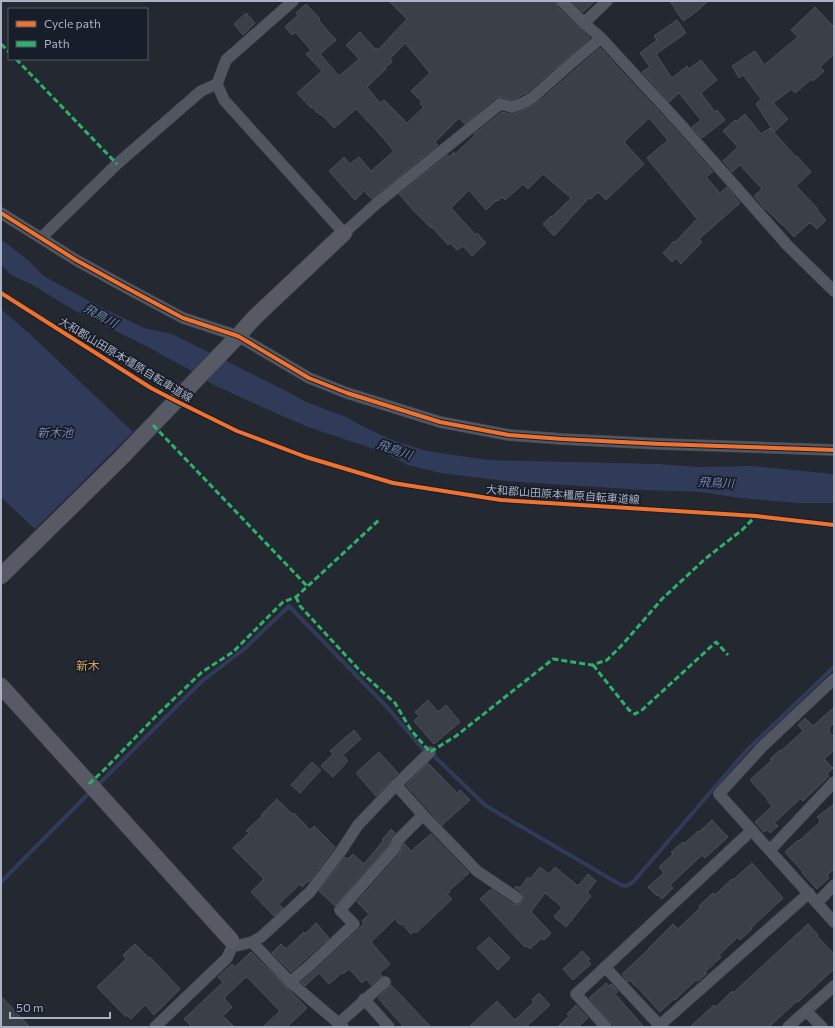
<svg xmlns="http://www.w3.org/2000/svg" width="835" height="1028" font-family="Commissioner,'Noto Sans JP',sans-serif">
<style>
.water{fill:#2f3b58}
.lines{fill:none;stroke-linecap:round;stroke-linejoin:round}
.stream{stroke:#2f3b58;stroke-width:4}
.building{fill:#3b3f47;stroke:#4b4f59;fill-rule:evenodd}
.street-casing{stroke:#404249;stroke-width:12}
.secondary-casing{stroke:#404249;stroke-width:17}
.street{stroke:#525660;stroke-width:11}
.secondary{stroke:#575a64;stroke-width:16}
.quiet{stroke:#2db169;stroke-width:3;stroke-dasharray:6 3;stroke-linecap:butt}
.cycleway-casing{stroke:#181d2a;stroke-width:6}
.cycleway{stroke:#ef722f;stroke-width:4}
.labels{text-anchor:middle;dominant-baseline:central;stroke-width:3.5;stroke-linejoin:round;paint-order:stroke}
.street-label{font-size:11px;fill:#abb2c4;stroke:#181d2a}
.water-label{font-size:12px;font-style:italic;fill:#7385ad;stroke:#181d2a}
.neighbourhood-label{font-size:12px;fill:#d49c56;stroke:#181d2a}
</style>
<rect width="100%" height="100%" fill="#242830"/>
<g class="water">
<path d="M1 239 29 261 44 276 89 301 144 328 172 334 290 393 306 402 346 417 362 426 392 440 427 451 488 460 658 464 700 467 751 466 834 474V503H797L741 498 700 492 644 490 505 481 440 473 408 465 383 452 308 427 271 411 214 385 190 370 144 345 72 309 31 284 11 275 1 265Z"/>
<path d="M1 309 31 335 133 432 35 529 1 497Z"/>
</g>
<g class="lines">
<g class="stream">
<path d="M96 787 202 681 243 650 289 606 386 706 422 748 435 757 486 806 621 885 626 886 633 882 747 750 834 667"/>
<path d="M1 882 91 791"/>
</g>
</g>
<g class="building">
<path d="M389 1H555L557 6 590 38 528 92 512 100 501 97 496 98 465 124 459 118 435 142 438 145 372 199 364 191 355 200 329 171 344 157 350 164 359 157 371 171 394 151 377 131 356 109 334 128 321 114 320 115 318 112 317 113 312 107 311 108 297 93 322 71 306 54 311 50 295 32 292 35 285 27 298 15 296 13 306 4 320 19 318 20 336 40 320 54 339 76 359 59 346 45 360 32 375 49 377 48 378 50 407 19ZM405 43 430 73 411 91 422 102 420 104 424 107 407 123 384 100 380 103 367 87 386 69 385 68 392 62 390 59Z"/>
<path d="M572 1H595L583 12Z"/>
<path d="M670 1H708L696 12 683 21Z"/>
<path d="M815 7 834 27V54L820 67 824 71 813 81 812 79 795 93 792 89 773 103 788 119 774 132 756 104 761 99 743 75 739 78 732 66 755 51 764 65 798 37 791 30Z"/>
<path d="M246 13 255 23 243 35 234 24Z"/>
<path d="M677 20 686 33 656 54 672 78 687 66 689 69 701 60 717 80 701 93 715 112 717 110 725 120 702 138 692 127 701 120 679 93 669 102 642 72 650 67 640 53 657 40 654 36Z"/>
<path d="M600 48 606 54 623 73 677 131 713 172 706 177 720 193 727 187 740 203 699 239 702 242 681 264 676 258 672 262 663 253 674 241 675 242 697 219 647 158 668 140 649 118 624 142 644 164 606 200 598 192 591 199 589 198 554 236 543 224 551 216 552 217 571 198 543 174 528 189 523 184 505 200 502 197 498 201 497 200 486 210 469 190 451 208 476 235 477 233 486 243 472 256 463 246 457 250 450 243 448 245 432 227 431 228 413 210 399 194 448 155 449 157 454 152 455 154 475 135 474 134 502 112 510 114H514L526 109 537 103Z"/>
<path d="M745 114 761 134 770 128 796 157 797 156 811 172 796 186 818 209 817 210 826 220 817 229 811 223 810 224 809 223 794 237 783 225H782L767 210H766L754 196 762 189 740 165 732 172 723 161 738 147 723 131 735 120 737 121Z"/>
<path d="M428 700 438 712 446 705 460 722 434 744 414 721 419 716 415 712Z"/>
<path d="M834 707V723L829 728 830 730 829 732 834 737V750L824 759 833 768 827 774 829 776 803 801 800 799 774 823 778 826 770 833 767 830 764 832 755 822 772 806 767 800H768L750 780 772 760 770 759 780 750 781 751 803 731 798 725 805 718 813 726Z"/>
<path d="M354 730 361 739 343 755 348 761 333 777 321 766 333 754 330 751Z"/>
<path d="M379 752 398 773 376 796 356 773Z"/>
<path d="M312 762 321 770 300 793 291 785Z"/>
<path d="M428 763 457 793 460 790 470 800 442 825 406 785Z"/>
<path d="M277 799 292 814 294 813 310 830 314 826 335 847 309 882 308 881 302 887 300 884 279 904 283 908 274 916 251 892 264 879 233 848 249 833 246 831 262 816 261 815Z"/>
<path d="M834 804V869L827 875 829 878 817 889 802 873 803 872 785 852 798 840 799 841 820 822 819 821 820 820 817 817Z"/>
<path d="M712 820 728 837 705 858 702 855 670 885 673 888 662 899 658 895 657 896 648 887 664 873 659 867 673 854 671 852 683 842 684 844 698 831 699 832Z"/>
<path d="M391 829 395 833 390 839 389 845 335 906 319 891 345 857 348 859 353 854 364 864 383 841 382 840Z"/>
<path d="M431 834 469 873 449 891 450 892 447 894 452 899 416 933 414 931 411 934 402 924 400 925 395 919 371 942 390 964 380 973 382 976 371 985 367 979 362 983 349 969 343 974 342 973 329 984 319 973 305 986 301 982 313 972 359 929 364 923 362 921 369 914 357 902 400 853 403 845 404 843 411 851Z"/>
<path d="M752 863 783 898 751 928 752 929 740 940 738 937 719 955 721 957 705 972 707 973 698 981 696 980 675 1000 674 999 660 1012 635 985H634L630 980 628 982 622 974 649 949H648L673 924 678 929 700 908 699 906 713 893 715 895 732 879 733 880Z"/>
<path d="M540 867 549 874 555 867 578 886 588 874 596 881 587 893 591 896 566 927 554 917 562 907 545 893 531 912 551 933 544 940 542 938 530 949 527 946 525 947 480 899 491 889 513 904 517 905 520 904 523 902 524 898 523 895 521 892 515 888 516 886 520 888 528 877 530 879Z"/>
<path d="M316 923 329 938 291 972 272 953 281 944 286 949 304 932 305 934Z"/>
<path d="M808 924 818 935 817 936 834 954V969L798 1002 797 1001 769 1027H690L714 1005 716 1007 732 991 733 993Z"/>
<path d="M489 937 510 958 498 970 477 948Z"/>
<path d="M135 944 149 958 150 957 180 989 154 1015 145 1005 131 1019 127 1015 126 1017 97 987 126 959 123 955Z"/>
<path d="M582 951 590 959 588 961 591 964 573 980 563 969Z"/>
<path d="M251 952 307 1008 287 1027H263L280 1011 248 978H247L246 977 224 998 232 1007 223 1016 234 1027H192L184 1019 223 982 218 977 232 964 235 967Z"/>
<path d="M606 983 609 986 611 984 618 991 615 994 644 1027H615L589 998Z"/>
<path d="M391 985 412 1007 431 1027H404L378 998Z"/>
<path d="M539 993 550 1005 526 1027H469L497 1001 515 1020 534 1002 532 1000Z"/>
<path d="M1 996 30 1027H5L1 1023Z"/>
<path d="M576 1005 588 1018 578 1027H558L569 1016 567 1014Z"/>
</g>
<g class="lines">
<g class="street-casing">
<g id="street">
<path d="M293 1 226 60 217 84 224 100 344 233 376 204 500 104 512 107 523 103 532 98 569 65 601 38"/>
<path d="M562 1 584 23 601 38 682 126 788 246 834 291"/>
<path d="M584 23 607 1"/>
<path d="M1 213 76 260 125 287 183 318 238 336 309 378 347 393 440 422 509 435 562 439 661 444 834 450"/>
<path d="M41 238 117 164 201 91 217 84"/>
<path d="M834 679 762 747 719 794 834 922"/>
<path d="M423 815 477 871 517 898"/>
<path d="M770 850 834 782"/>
<path d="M817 903 834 885"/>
<path d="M252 942 290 982 343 1027"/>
<path d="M232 947 252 942 261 937 310 892 341 851 358 825 396 785 430 752"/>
<path d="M605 967 661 1027"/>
<path d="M290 982 308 967 354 924 340 910 395 848 397 841 423 815 396 785"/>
<path d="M364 999 389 1027"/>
<path d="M806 1011 822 1027"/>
<path d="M339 1023 385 982"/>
<path d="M660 1025 809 893"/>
<path d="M155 1027 227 958 232 947 231 941"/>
<path d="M606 1027 576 994 586 985 752 830"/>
<path d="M788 1027 834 986"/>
</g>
</g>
<g class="secondary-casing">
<g id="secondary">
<path d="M1 576 120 459 238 336 254 318 344 233"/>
<path d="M1 686 231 940"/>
</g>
</g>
<use href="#street" class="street"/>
<use href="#secondary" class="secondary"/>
<g class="quiet">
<path d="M1 44 9 52"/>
<path d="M16 59 117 164"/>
<path d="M153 425 307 586"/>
<path d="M296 597 300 606 362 673 395 703 411 730 430 752 456 736 553 659 592 665 607 660 623 644 662 599 705 559 742 530 756 516"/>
<path d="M593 665 629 710 635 714 642 710 716 642 728 655"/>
<path d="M89 784 106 768 157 715 202 672 233 652 283 602 296 597 379 520"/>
</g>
<g class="cycleway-casing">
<g id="cycleway">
<path d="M1 213 76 260 125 287 183 318 238 336 309 378 347 393 440 422 509 435 562 439 661 444 834 450"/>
<path d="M1 293 151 388 176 401 237 431 306 457 393 483 501 500 756 516 834 525"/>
</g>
</g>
<use href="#cycleway" class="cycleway"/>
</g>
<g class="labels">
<g class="street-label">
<text transform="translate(126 359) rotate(31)">大和郡山田原本橿原自転車道線</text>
<text transform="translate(563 494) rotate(4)">大和郡山田原本橿原自転車道線</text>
</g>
<g class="water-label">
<text transform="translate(101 315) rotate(28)">飛鳥川</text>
<text x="55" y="432">新木池</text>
<text transform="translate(395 449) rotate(19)">飛鳥川</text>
<text transform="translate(716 482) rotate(3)">飛鳥川</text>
</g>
<g class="neighbourhood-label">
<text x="88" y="665">新木</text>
</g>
</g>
<rect width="835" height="1028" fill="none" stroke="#abb2c4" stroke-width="4"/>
<rect x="8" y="8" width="140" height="52" fill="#181d2a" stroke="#535968"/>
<rect x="16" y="21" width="20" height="6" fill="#ef722f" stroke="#535968"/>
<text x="44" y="28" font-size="12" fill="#abb2c4">Cycle path</text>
<rect x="16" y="41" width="20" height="6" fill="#2db169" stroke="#535968"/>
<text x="44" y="48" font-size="12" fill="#abb2c4">Path</text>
<path d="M10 1012v6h100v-6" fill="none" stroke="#abb2c4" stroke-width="2"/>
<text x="16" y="1012" font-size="12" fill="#abb2c4" stroke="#181d2a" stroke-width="3" paint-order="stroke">50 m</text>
</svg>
